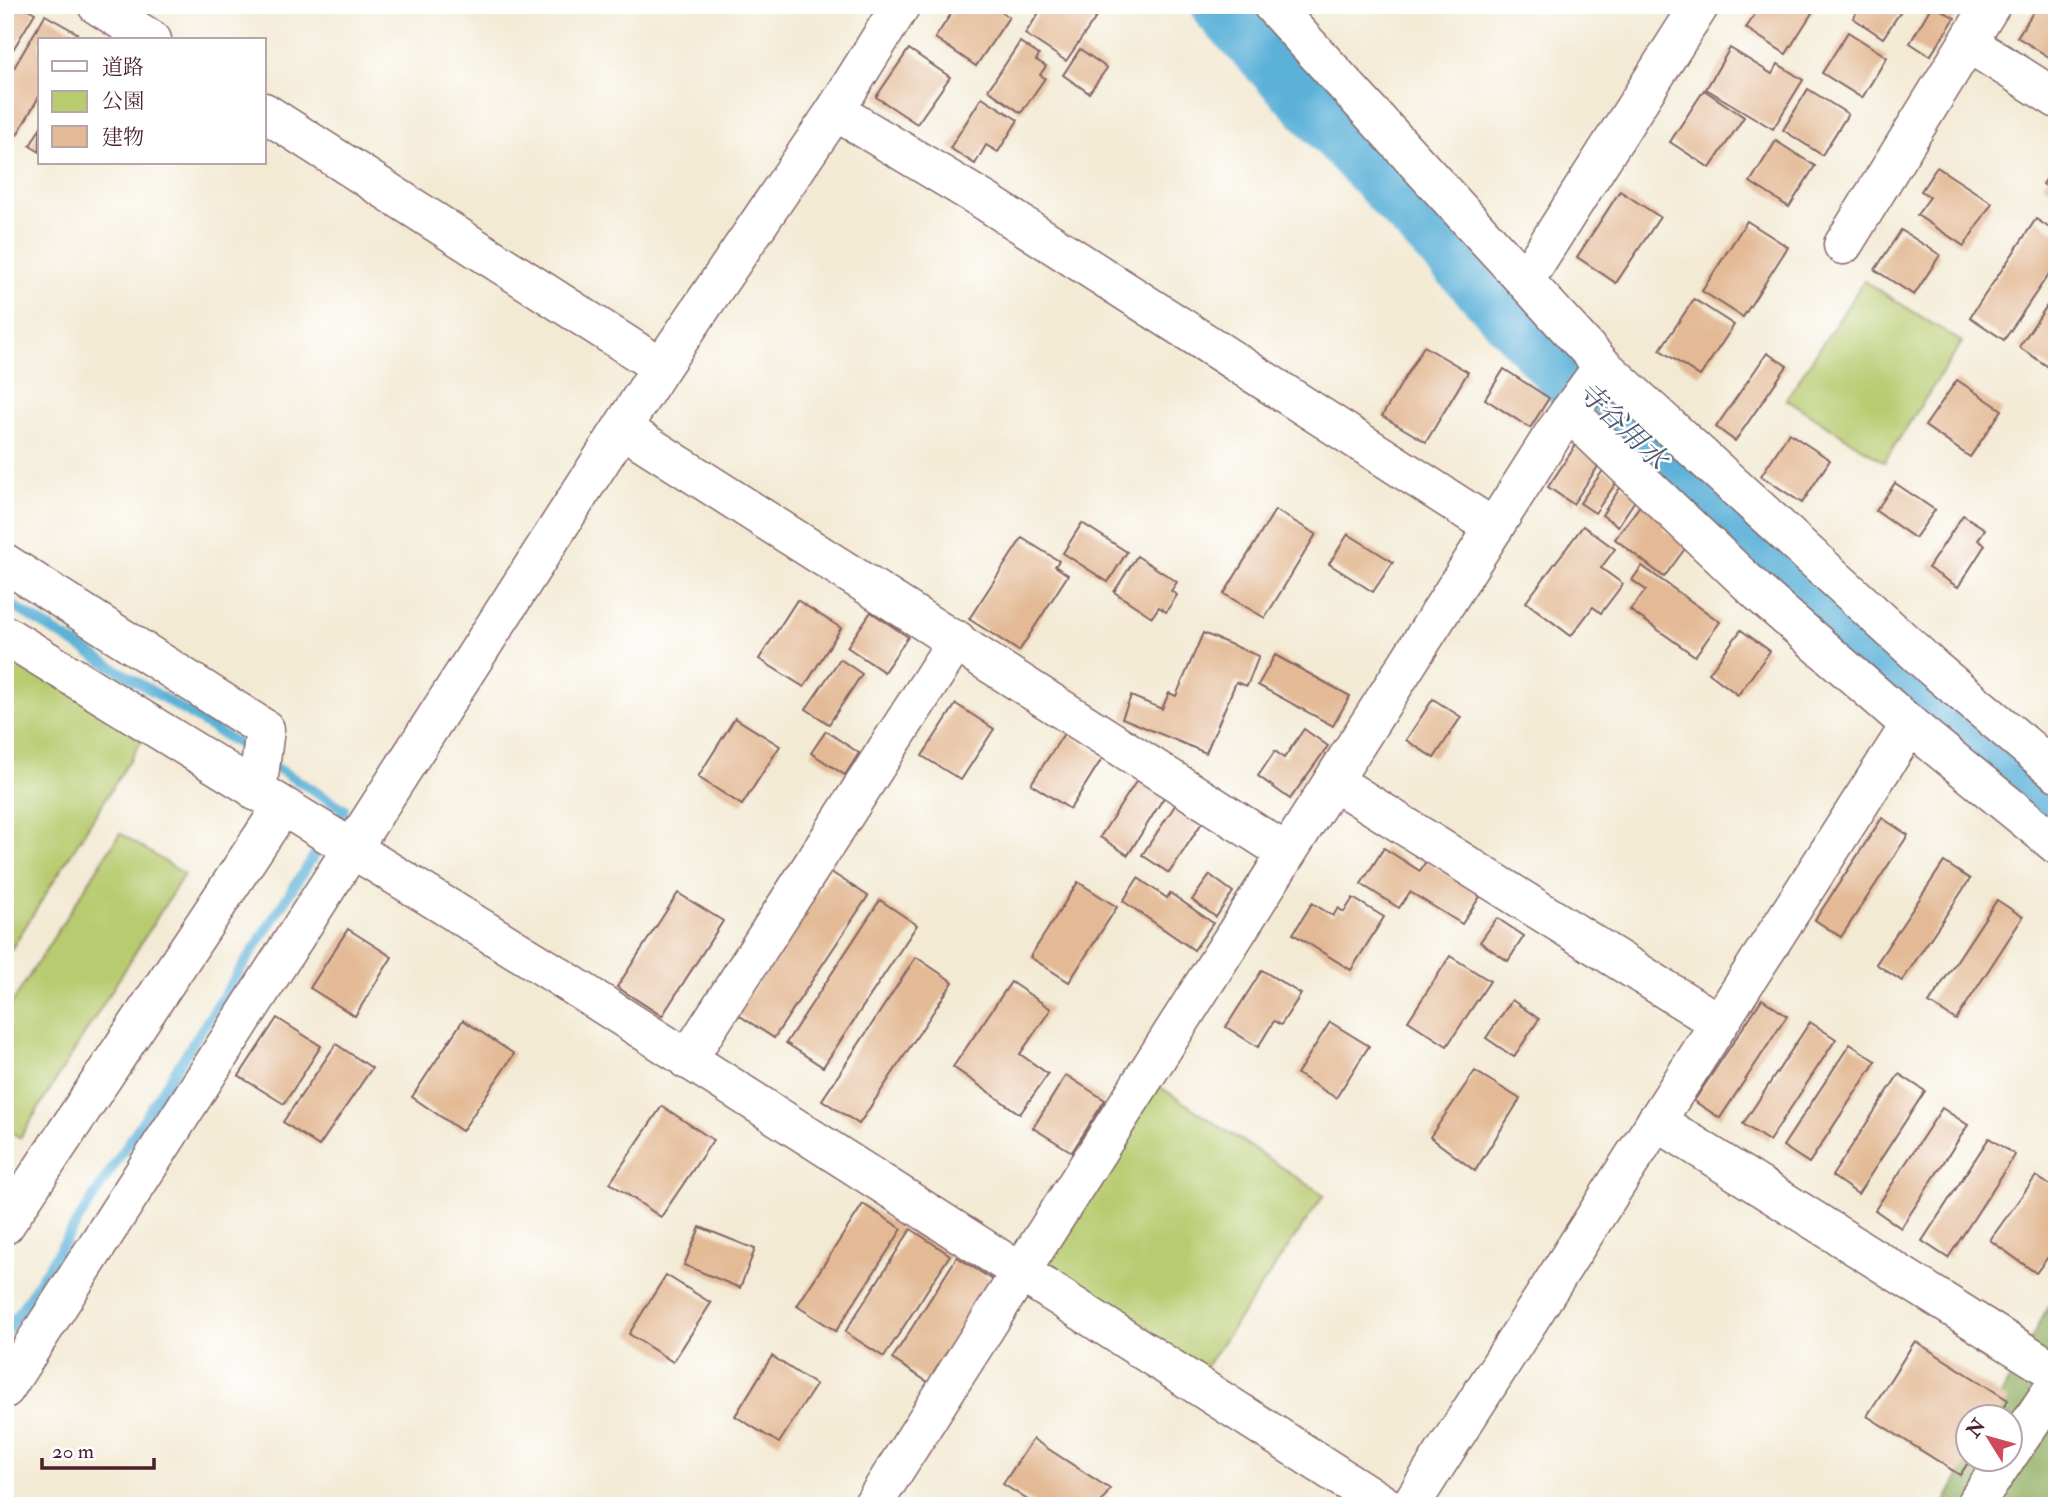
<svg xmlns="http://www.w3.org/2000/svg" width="2062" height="1511" font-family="'IM FELL Double Pica','Noto Serif JP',serif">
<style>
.green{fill:#b8cb6f;stroke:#81754d;stroke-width:2}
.forest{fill:#92af62;stroke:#6e6746;stroke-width:2}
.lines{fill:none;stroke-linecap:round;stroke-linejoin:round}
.stream{stroke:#5bb1d8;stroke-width:10}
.river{stroke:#5bb1d8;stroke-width:66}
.building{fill:#e3ba95}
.minor-casing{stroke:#856666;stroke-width:41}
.minor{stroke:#fff;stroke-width:38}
.labels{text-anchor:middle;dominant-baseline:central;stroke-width:5;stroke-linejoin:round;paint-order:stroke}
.water-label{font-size:28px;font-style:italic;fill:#515970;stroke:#fff}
</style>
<rect width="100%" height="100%" fill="#fff"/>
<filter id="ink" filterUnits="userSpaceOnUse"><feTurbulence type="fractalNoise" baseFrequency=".0143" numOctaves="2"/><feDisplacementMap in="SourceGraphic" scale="14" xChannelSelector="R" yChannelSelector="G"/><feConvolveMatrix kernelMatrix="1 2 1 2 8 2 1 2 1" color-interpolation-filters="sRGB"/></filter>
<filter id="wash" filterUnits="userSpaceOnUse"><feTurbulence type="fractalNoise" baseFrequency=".00686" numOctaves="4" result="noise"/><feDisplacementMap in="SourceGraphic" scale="28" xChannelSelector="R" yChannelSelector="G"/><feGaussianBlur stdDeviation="1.57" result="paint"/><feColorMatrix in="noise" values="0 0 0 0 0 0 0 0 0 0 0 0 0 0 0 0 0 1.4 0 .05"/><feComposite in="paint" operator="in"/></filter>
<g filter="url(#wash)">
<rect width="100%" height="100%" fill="#f3ead4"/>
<g class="green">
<path d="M1864 281 1962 342 1884 462 1786 399Z"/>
<path d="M5 635 151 726 5 959Z"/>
<path d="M120 833 184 874 20 1138 5 1127V1014Z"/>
<path d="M1145 1077 1324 1195 1194 1384 1020 1273Z"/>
</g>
<path class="forest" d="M2057 1290V1506H1943L1968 1459 2010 1458V1416H1990Z"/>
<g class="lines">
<g class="stream">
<path d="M5 601 253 753"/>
<path d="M5 1334 344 809 267 762"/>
</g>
<path class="river" d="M1224 5 1613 421 1736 536 1871 654 2057 808"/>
</g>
<g id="blocks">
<g class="building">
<path d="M5 5H21L35 13 5 63Z"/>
<path d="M957 5H991L1009 17 976 66 935 38Z"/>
<path d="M1044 5H1087L1099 13 1066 61 1025 34Z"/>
<path d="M1761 5H1817L1786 54 1746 28Z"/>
<path d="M1861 5H1905L1883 38 1853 18Z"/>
<path d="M1932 5 1955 18 1930 56 1910 43Z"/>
<path d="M2038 5H2057V62L2017 37Z"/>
<path d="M45 15 77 33 72 40H40V95L17 135 5 129V83Z"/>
<path d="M1848 32 1887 57 1862 98 1822 73Z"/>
<path d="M1020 42 1039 55 1036 60 1046 66 1040 75 1045 78 1021 113 988 90Z"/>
<path d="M1730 48 1772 74 1778 64 1803 80 1773 129 1706 89Z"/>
<path d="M909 49 950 77 917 124 876 97Z"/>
<path d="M1080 49 1107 68 1089 93 1063 75Z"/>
<path d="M1808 89 1848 114 1822 155 1783 130Z"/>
<path d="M1704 90 1744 117 1710 168 1670 142Z"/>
<path d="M982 97 1018 120 998 152 986 145 975 164 950 148Z"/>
<path d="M40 128V152L30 146Z"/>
<path d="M1776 141 1815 166 1789 207 1750 182Z"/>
<path d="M2057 163V193L2043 184Z"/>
<path d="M1937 167 1992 203 1964 246 1917 215 1930 197 1921 191Z"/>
<path d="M1620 191 1660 217 1616 283 1577 257Z"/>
<path d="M2036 219 2057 233V262L2004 340 1970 317Z"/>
<path d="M1747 221 1788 247 1743 317 1702 291Z"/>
<path d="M1901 230 1940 255 1914 295 1875 270Z"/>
<path d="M2057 291V364L2053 370 2019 347Z"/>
<path d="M1694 299 1734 325 1700 376 1660 350Z"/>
<path d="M1424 346 1468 372 1426 442 1382 416Z"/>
<path d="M1767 353 1787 366 1735 441 1716 427Z"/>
<path d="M1504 369 1549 398 1530 428 1485 399Z"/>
<path d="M1957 380 2002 410 1970 457 1925 426Z"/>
<path d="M1789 433 1830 460 1802 503 1761 476Z"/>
<path d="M1576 445 1601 462 1573 504 1548 487Z"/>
<path d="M1604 469 1619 479 1595 513 1580 503Z"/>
<path d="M1895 483 1935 510 1915 538 1876 511Z"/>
<path d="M1622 485 1638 496 1618 526 1602 515Z"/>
<path d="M1642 503 1668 522 1663 528 1687 546 1664 577 1615 539Z"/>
<path d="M1275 510 1316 534 1265 618 1224 594Z"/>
<path d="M1963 515 1985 529 1978 540 1985 545 1958 587 1928 568Z"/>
<path d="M1082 523 1127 552 1108 582 1063 553Z"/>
<path d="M1583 526 1615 549 1601 568 1623 584 1601 613 1593 607 1571 636 1526 602Z"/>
<path d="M1348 534 1393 562 1373 592 1329 564Z"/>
<path d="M1022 538 1059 561 1055 566 1068 575 1019 651 969 619Z"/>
<path d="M1137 556 1177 582 1171 591 1177 595 1166 612 1159 607 1152 617 1114 592Z"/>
<path d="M1642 566 1720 622 1695 656 1630 610 1646 590 1632 580Z"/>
<path d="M797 600 841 628 804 687 759 659Z"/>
<path d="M871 612 908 637 884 672 847 647Z"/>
<path d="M1741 630 1770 651 1738 695 1709 673Z"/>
<path d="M1203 633 1259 656 1247 686 1236 682 1206 753 1122 718 1131 696 1162 709 1169 693 1176 696Z"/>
<path d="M1275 655 1350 696 1333 726 1258 685Z"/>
<path d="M840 659 862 674 829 724 806 709Z"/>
<path d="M1433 699 1461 717 1434 758 1406 740Z"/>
<path d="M956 704 994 729 961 780 922 756Z"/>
<path d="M735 718 780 746 742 805 698 777Z"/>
<path d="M1304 729 1328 746 1290 799 1258 776 1275 751 1284 758Z"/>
<path d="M826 731 859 753 845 775 811 753Z"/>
<path d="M1065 732 1103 757 1070 809 1031 784Z"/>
<path d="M1139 777 1166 794 1128 855 1100 837Z"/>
<path d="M1178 801 1205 818 1169 873 1142 855Z"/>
<path d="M1882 818 1908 835 1841 937 1815 920Z"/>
<path d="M1384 848 1420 871 1426 861 1481 895 1462 924 1410 892 1399 908 1361 884Z"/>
<path d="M1944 862 1970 879 1902 981 1876 964Z"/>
<path d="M831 872 868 896 774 1038 737 1014Z"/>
<path d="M1210 875 1233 892 1216 917 1192 900Z"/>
<path d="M1138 878 1167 898 1170 893 1213 923 1194 950 1123 901Z"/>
<path d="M1078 882 1117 907 1069 982 1030 957Z"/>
<path d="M678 893 723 921 662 1016 617 987Z"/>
<path d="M1353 898 1384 917 1351 970 1293 934 1312 903 1333 916 1338 908 1344 912Z"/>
<path d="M880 900 917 925 823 1067 786 1043Z"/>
<path d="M1997 900 2023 917 1956 1020 1929 1003Z"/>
<path d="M1497 918 1524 936 1508 961 1480 942Z"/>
<path d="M348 929 392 957 355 1016 310 988Z"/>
<path d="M1450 956 1490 981 1447 1046 1408 1021Z"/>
<path d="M916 957 953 982 859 1124 822 1100Z"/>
<path d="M1262 970 1301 994 1281 1025 1274 1021 1258 1047 1226 1027Z"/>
<path d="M1011 982 1051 1009 1020 1054 1048 1074 1020 1114 953 1067Z"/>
<path d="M1762 999 1787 1016 1720 1118 1694 1101Z"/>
<path d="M1512 1000 1539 1019 1514 1057 1486 1038Z"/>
<path d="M277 1018 321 1046 284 1104 239 1076Z"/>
<path d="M463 1020 514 1054 462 1131 412 1097Z"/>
<path d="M1330 1022 1369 1046 1336 1098 1297 1074Z"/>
<path d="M1810 1022 1836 1039 1769 1141 1743 1124Z"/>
<path d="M336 1044 372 1068 319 1146 283 1122Z"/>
<path d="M1850 1044 1876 1061 1809 1163 1783 1146Z"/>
<path d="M1475 1071 1520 1099 1475 1171 1430 1137Z"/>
<path d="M1899 1074 1925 1091 1858 1194 1832 1176Z"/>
<path d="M1066 1075 1105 1100 1072 1152 1033 1128Z"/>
<path d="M662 1106 713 1140 661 1217 610 1183Z"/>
<path d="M1942 1108 1968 1125 1901 1228 1875 1210Z"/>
<path d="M1989 1138 2015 1155 1948 1258 1922 1241Z"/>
<path d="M2036 1176 2057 1190V1245L2036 1273 1990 1240Z"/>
<path d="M863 1204 902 1229 836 1331 797 1306Z"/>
<path d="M700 1227 755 1249 740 1288 684 1265Z"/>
<path d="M911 1229 950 1255 884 1357 845 1332Z"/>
<path d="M957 1257 996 1282 931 1384 892 1359Z"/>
<path d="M666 1275 711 1303 673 1362 629 1334Z"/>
<path d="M1915 1341 2008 1400 1998 1416H1968V1458H1971L1960 1475 1867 1416Z"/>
<path d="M772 1356 816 1385 779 1443 735 1416Z"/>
<path d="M1033 1439 1110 1489 1099 1506H1037L1003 1484Z"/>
</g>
</g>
</g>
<g filter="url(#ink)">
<use href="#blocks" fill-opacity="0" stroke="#856666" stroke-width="2"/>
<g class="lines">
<g class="minor-casing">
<g id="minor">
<path d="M97 5 152 40"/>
<path d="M1272 5 1603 366 1934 669 2057 772"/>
<path d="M1968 43 2057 99"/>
<path d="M835 111 985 201 1494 528"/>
<path d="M264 112 661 367"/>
<path d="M1843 245 1991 5"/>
<path d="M1525 280 1700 5"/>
<path d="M1569 412 1759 593 1910 725 2057 845"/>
<path d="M623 429 1287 853"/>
<path d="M5 563 265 729 257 792"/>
<path d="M5 635 541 965 1386 1506"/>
<path d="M1333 781 1719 1023"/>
<path d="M687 1060 957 640"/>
<path d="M1656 1121 2057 1373"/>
<path d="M5 1225 282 807"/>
<path d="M5 1389 661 367 835 111 901 5"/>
<path d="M2010 1453 2057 1383"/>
<path d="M872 1506 1554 433 1603 366"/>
<path d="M1410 1506 1910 725"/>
<path d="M1974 1506 2006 1458"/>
</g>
</g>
<use href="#minor" class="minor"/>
</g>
</g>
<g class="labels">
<g class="water-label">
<text transform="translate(1622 426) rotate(44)">寺谷用水</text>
</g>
</g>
<rect width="2062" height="1511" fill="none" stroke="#fff" stroke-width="28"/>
<rect x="38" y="38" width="228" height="126" fill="#ffffff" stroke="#b7a5aa" stroke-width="2"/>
<rect x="52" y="61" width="35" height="10" fill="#ffffff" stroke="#b7a5aa" stroke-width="2"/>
<text x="102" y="74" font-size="21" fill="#4a1f2b">道路</text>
<rect x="52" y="91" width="35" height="21" fill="#b8cb6f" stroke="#b7a5aa" stroke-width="2"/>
<text x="102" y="108" font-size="21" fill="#4a1f2b">公園</text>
<rect x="52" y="126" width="35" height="21" fill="#e3ba95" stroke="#b7a5aa" stroke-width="2"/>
<text x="102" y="144" font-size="21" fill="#4a1f2b">建物</text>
<g transform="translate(1989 1438) rotate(307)"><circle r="33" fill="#ffffff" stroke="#b7a5aa" stroke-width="2"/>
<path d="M0-5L12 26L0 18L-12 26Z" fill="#d1495b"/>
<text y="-10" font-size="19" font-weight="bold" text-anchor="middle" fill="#4a1f2b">N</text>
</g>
<path d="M42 1458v10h112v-10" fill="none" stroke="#4a1f2b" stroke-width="3.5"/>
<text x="52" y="1458" font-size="21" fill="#4a1f2b" stroke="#ffffff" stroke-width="5" paint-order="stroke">20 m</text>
</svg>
